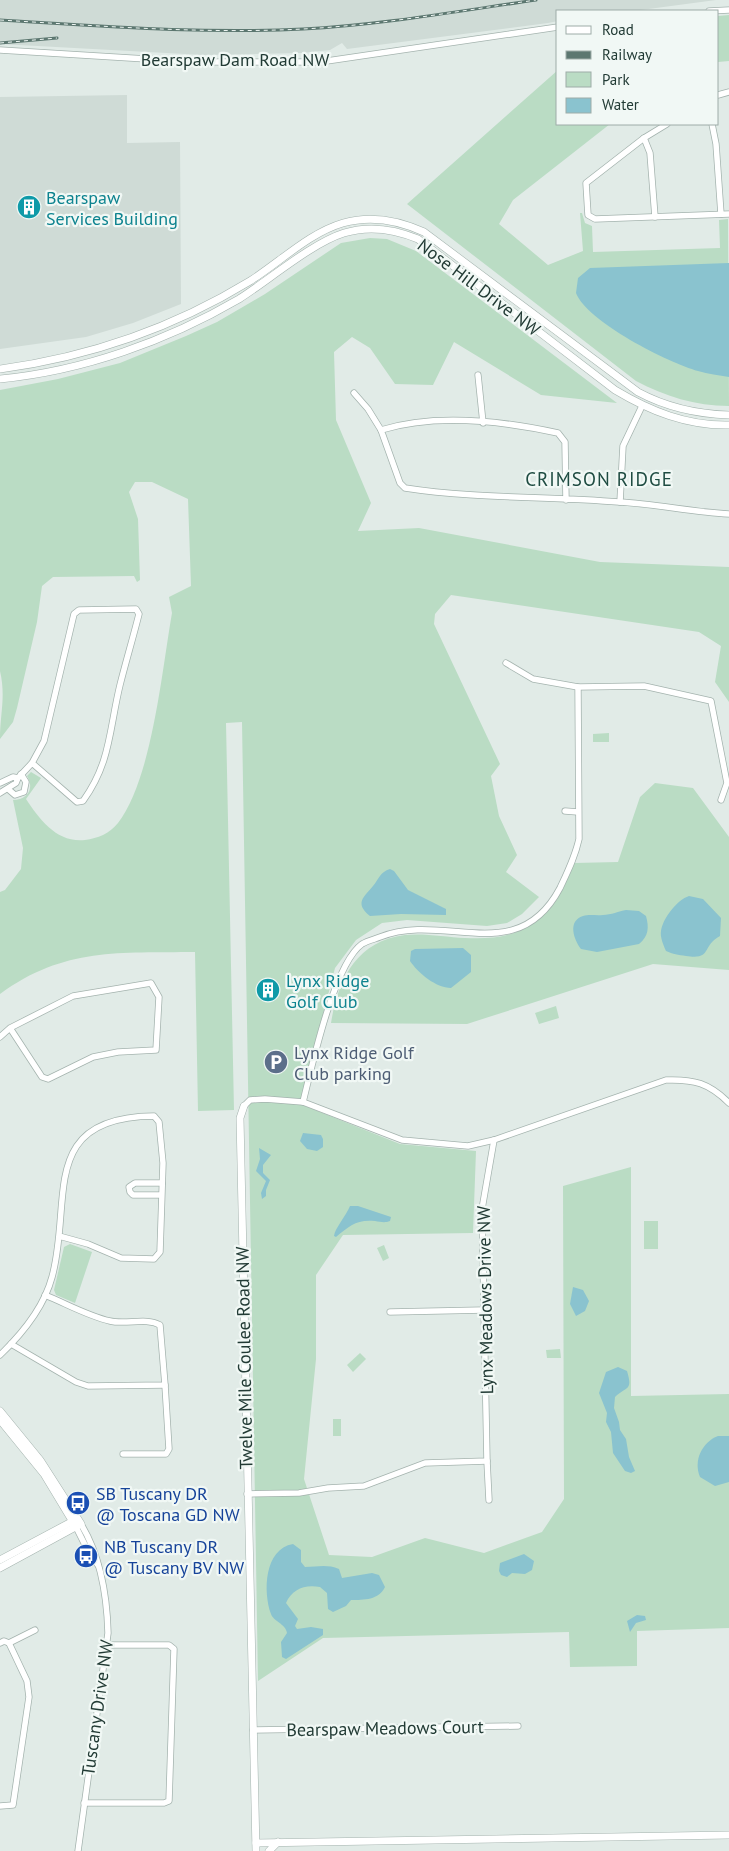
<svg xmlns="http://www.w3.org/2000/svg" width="729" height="1851" font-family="'PT Sans',sans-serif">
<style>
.built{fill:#cfdbd6}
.green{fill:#badcc4}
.water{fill:#8ac3cf}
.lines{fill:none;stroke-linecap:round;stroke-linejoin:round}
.minor-casing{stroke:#a4b3ae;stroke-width:7}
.tertiary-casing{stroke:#a4b3ae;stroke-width:8}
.minor{stroke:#fff;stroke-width:5.5}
.tertiary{stroke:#fff;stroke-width:7}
.rail-casing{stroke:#5c7770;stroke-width:3}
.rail{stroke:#f1f8f5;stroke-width:1;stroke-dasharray:4;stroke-linecap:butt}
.labels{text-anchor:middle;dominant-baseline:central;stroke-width:4.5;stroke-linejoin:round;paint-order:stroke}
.street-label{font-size:18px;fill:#223b35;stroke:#f1f8f5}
.culture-label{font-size:18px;fill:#0d838f;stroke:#f1f8f5;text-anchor:start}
.service-label{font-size:18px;fill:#4e5e75;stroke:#f1f8f5;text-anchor:start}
.transit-label{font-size:18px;fill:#164399;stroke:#f1f8f5;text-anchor:start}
.neighbourhood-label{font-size:19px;letter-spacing:1px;fill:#1f4c42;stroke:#f1f8f5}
</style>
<rect width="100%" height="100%" fill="#e1ebe7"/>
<g class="built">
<path d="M0 0H716L641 10 558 11V21L548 23 347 49 342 43 330 50 302 53 204 55 0 44Z"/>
<path d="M127 95V143L180 142 181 304 133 323 86 337 0 349V97Z"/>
</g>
<g class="green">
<path d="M729 15V61L718 62V16Z"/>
<path d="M558 70V124H610L513 200 499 224 548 265 583 251 580 213H582L585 223 592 226 593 252 720 248 719 220 728 219 729 406C695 406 665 396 636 381L407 204Z"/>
<path d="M370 238 387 239 416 251 617 403 541 395 454 342 433 385 395 384 370 348 352 337 334 352 336 420 371 503 358 531 419 528 600 562 729 567V702L715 682 721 646 699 632 451 595 435 614 434 624 500 764 491 776 499 816 517 855 506 872 539 897 522 914 507 923 487 926 407 920 382 923 356 940 335 968 300 1104 400 1144 476 1151 473 1233 343 1235 316 1275V1359L304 1479 329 1555 372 1557 425 1538 484 1553 542 1532 564 1499 563 1186 631 1167V1396L729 1394V1628L637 1631V1666L570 1667 569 1632 323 1638 258 1681 242 722 226 723 234 1110 198 1111 195 952C120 953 64 947 0 994V892L5 890 21 869 23 848 13 800C27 800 35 789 27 776L31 772 41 778 26 799C40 820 57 843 85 840 98 838 109 834 118 823 152 779 162 670 172 613L169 597 191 586 188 499 152 482H135L129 492 138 519 140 580 137 582 134 576 53 577 42 586 37 622 17 708 13 722 0 739C0 713 6 697 0 671V390L58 379 120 363 186 336 217 322 265 294 341 243Z"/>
<path d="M609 733V742H593V734Z"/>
<path d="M655 783 693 788 729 837V970L653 964 467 1024 331 1023C338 980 356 941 405 935 424 933 446 937 465 938 488 939 512 938 531 924 552 911 563 883 574 863L618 862 640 797Z"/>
<path d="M556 1006 559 1018 539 1024 535 1013Z"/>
<path d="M658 1221V1249H644V1221Z"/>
<path d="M70 1244 92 1252 75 1303 56 1295 54 1290 64 1247Z"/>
<path d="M384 1245 389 1258 383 1261 377 1248Z"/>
<path d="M560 1349 561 1358H547L546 1350Z"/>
<path d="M360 1353 366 1359 353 1372 347 1365Z"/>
<rect x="333" y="1419" width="8" height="17"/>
</g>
<g class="water">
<path d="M729 263V377C719 375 708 374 698 371 669 363 587 322 576 293L578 278 590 268Z"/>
<path d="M390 869 394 871 408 890 446 909V915L401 914 370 916C354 903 364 897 373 886 379 879 380 872 390 869Z"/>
<path d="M689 896 703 899 721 918 720 936C701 946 713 960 686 956 678 955 673 954 666 951 663 944 660 937 661 931 663 918 677 900 689 896Z"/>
<path d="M626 910 639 911 646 916C649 927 649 936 639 944L597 952 581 949C574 940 567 921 583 916 590 914 596 916 603 915 611 915 619 911 626 910Z"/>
<path d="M463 948 471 955V972L451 988C436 988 418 973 410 961L411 951 415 949Z"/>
<path d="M303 1133 321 1135 323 1139V1147L317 1151 307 1149 300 1141Z"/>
<path d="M259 1148 271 1155 263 1165V1173L270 1180 266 1190V1196L262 1199 261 1193 266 1181 256 1171 260 1159Z"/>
<path d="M350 1206H358L391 1217 390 1221C385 1223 381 1222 375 1221 357 1219 349 1226 336 1237L334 1236C335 1228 346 1216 350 1206Z"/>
<path d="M573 1287 583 1290 589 1301 585 1311 576 1316 570 1304Z"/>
<path d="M618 1367 627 1371C633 1391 627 1386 615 1397L614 1408 619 1422 620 1430 626 1439 629 1457 635 1471 631 1473 625 1471 613 1453 611 1432 606 1422 607 1413 599 1393 606 1372Z"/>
<path d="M718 1436H729V1482L715 1486 700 1477C693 1461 702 1442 718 1436Z"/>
<path d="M293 1544 301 1550V1562L305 1567C317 1567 327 1564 339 1569L342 1578 372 1573 379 1575 385 1587C379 1600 364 1600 351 1600L346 1606 333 1612 328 1609 327 1593 320 1587C305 1584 292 1589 286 1603L298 1619 295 1626 297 1629 311 1627 323 1629V1635L286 1659 282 1657 281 1642 287 1633C286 1624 273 1621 271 1614 263 1592 264 1549 293 1544Z"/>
<path d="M524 1554 534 1561 532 1570 525 1574 512 1573 507 1577 501 1575 499 1571 500 1563Z"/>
<path d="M637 1615 645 1616 646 1620 636 1623 630 1632 627 1621Z"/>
</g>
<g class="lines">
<g class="minor-casing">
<g id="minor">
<path d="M709 11 729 10"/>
<path d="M0 50 195 62H320L558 27"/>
<path d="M718 95 729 92"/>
<path d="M667 124 644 138 586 183 588 215 595 219 729 214"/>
<path d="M712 124 716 144 721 214"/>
<path d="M644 138 650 153 655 217"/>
<path d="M478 375 483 423"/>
<path d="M354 393 368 409 381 430"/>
<path d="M566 500 565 442 558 433C503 421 436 413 381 430L400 483 405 488C476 499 547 496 619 502 656 504 692 512 729 514"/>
<path d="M620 502 623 446 642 406"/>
<path d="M506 663 533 679 578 687 644 686 711 701 727 783 721 800"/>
<path d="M0 783 13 777 18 778"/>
<path d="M8 789 15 795 24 792 26 782 21 774"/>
<path d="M0 793 16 783 18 778 32 763 44 741 74 614 79 610 136 609 139 614C133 638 126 661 120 685 109 730 111 762 83 801L77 802 32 763"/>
<path d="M565 811 578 812"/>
<path d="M0 1037 10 1028 73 996 151 983 159 997 156 1050 118 1052 93 1057 48 1079 42 1077 10 1028"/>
<path d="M303 1102C312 1066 334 964 362 944 367 941 375 939 380 937 445 911 517 969 560 888 568 871 575 857 579 839L578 687"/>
<path d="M244 1106 250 1100 265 1099 303 1102 402 1140 468 1146 494 1140 666 1080C694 1079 709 1083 729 1103"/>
<path d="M161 1195H133L130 1192 129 1187 135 1183H162"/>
<path d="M390 1312 484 1310"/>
<path d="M11 1344 76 1382 88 1386 165 1385 160 1325C146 1317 126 1325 110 1321 88 1316 67 1304 45 1295"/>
<path d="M0 1355C22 1334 44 1307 52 1277 73 1201 37 1117 154 1116L159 1122 163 1163 160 1252 154 1259 121 1258 88 1244 59 1236"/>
<path d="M123 1454H166L169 1449 165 1385"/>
<path d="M487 1461 489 1500"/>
<path d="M247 1494 299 1493 328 1488 364 1486 425 1463 487 1461 482 1209 494 1140"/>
<path d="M76 1527 90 1555 98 1565"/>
<path d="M0 1643 4 1641 9 1643 27 1681 29 1697 13 1805 0 1806"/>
<path d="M9 1643 35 1630"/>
<path d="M253 1730 518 1726"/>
<path d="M84 1803H164L169 1801 174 1649 169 1645H107"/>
<path d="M78 1851 108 1633C107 1595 101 1557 81 1524"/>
</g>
</g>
<g class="tertiary-casing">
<g id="tertiary">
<path d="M0 369C89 357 173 328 250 281 280 262 309 233 343 223 371 215 398 220 424 232L638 392C666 407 697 414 729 415"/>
<path d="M0 379C83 371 167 341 239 299 269 280 312 243 344 233 370 225 394 229 418 239L615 390C650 411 687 426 729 425"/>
<path d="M244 1106 240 1118 256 1851"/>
<path d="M0 1411 40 1460 81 1524 0 1568"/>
<path d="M0 1420 44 1474 76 1527"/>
<path d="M0 1560 75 1520"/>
<path d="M256 1843 729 1835"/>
<path d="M269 1851 278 1842"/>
</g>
</g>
<use href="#minor" class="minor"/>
<use href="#tertiary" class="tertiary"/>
<g class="rail-casing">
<g id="rail">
<path d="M0 20C101 26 202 34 303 29 381 25 459 11 536 0"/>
<path d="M0 43 57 38"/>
</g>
</g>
<use href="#rail" class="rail"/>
</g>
<defs>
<g id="building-disc" transform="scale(1.25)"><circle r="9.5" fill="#0f9aa8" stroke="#f1f8f5"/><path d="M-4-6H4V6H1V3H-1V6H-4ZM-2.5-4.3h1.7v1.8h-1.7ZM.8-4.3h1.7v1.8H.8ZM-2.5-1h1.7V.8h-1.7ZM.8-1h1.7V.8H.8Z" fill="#fff"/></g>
<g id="parking-disc" transform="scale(1.25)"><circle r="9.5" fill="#5c6f8a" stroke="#f1f8f5"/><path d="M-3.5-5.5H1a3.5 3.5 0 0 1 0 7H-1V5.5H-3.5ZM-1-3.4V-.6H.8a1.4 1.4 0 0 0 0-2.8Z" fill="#fff"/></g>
<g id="bus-disc" transform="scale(1.25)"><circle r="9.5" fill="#1a4fb4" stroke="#f1f8f5"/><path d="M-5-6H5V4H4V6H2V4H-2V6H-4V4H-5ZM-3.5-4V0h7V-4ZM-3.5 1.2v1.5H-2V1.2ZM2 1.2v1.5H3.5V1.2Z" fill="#fff"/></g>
</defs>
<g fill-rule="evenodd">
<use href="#building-disc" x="29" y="207"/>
<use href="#building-disc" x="268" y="990"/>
<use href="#parking-disc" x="276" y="1062"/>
<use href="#bus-disc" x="78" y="1503"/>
<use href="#bus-disc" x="86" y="1556"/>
</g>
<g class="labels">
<g class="street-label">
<text x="235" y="59">Bearspaw Dam Road NW</text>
<text transform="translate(479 287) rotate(37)">Nose Hill Drive NW</text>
<text transform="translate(485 1300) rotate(-91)">Lynx Meadows Drive NW</text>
<text transform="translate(244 1358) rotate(-91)">Twelve Mile Coulee Road NW</text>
<text transform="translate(97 1708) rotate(-82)">Tuscany Drive NW</text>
<text transform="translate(385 1728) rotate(-1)">Bearspaw Meadows Court</text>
</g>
<g class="culture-label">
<text x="46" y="197">Bearspaw<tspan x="46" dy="21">Services Building</tspan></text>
<text x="286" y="980">Lynx Ridge<tspan x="286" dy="21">Golf Club</tspan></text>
</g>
<g class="service-label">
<text x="294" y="1052">Lynx Ridge Golf<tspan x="294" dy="21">Club parking</tspan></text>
</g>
<g class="transit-label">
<text x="96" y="1493">SB Tuscany DR<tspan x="96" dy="21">@ Toscana GD NW</tspan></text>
<text x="104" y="1546">NB Tuscany DR<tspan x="104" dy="21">@ Tuscany BV NW</tspan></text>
</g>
<g class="neighbourhood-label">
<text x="599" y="479">CRIMSON RIDGE</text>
</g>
</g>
<rect x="556" y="10" width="162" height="115" fill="#f1f8f5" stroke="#9eaca8"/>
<rect x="566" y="26" width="25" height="8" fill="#ffffff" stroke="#9eaca8"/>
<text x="602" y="35" font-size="15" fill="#223b35">Road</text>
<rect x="566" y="51" width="25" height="8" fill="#5c7770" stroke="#9eaca8"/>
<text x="602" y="60" font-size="15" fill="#223b35">Railway</text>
<rect x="566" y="72" width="25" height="15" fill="#badcc4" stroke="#9eaca8"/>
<text x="602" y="85" font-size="15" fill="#223b35">Park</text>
<rect x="566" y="98" width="25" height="15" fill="#8ac3cf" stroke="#9eaca8"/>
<text x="602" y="110" font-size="15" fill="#223b35">Water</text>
</svg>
